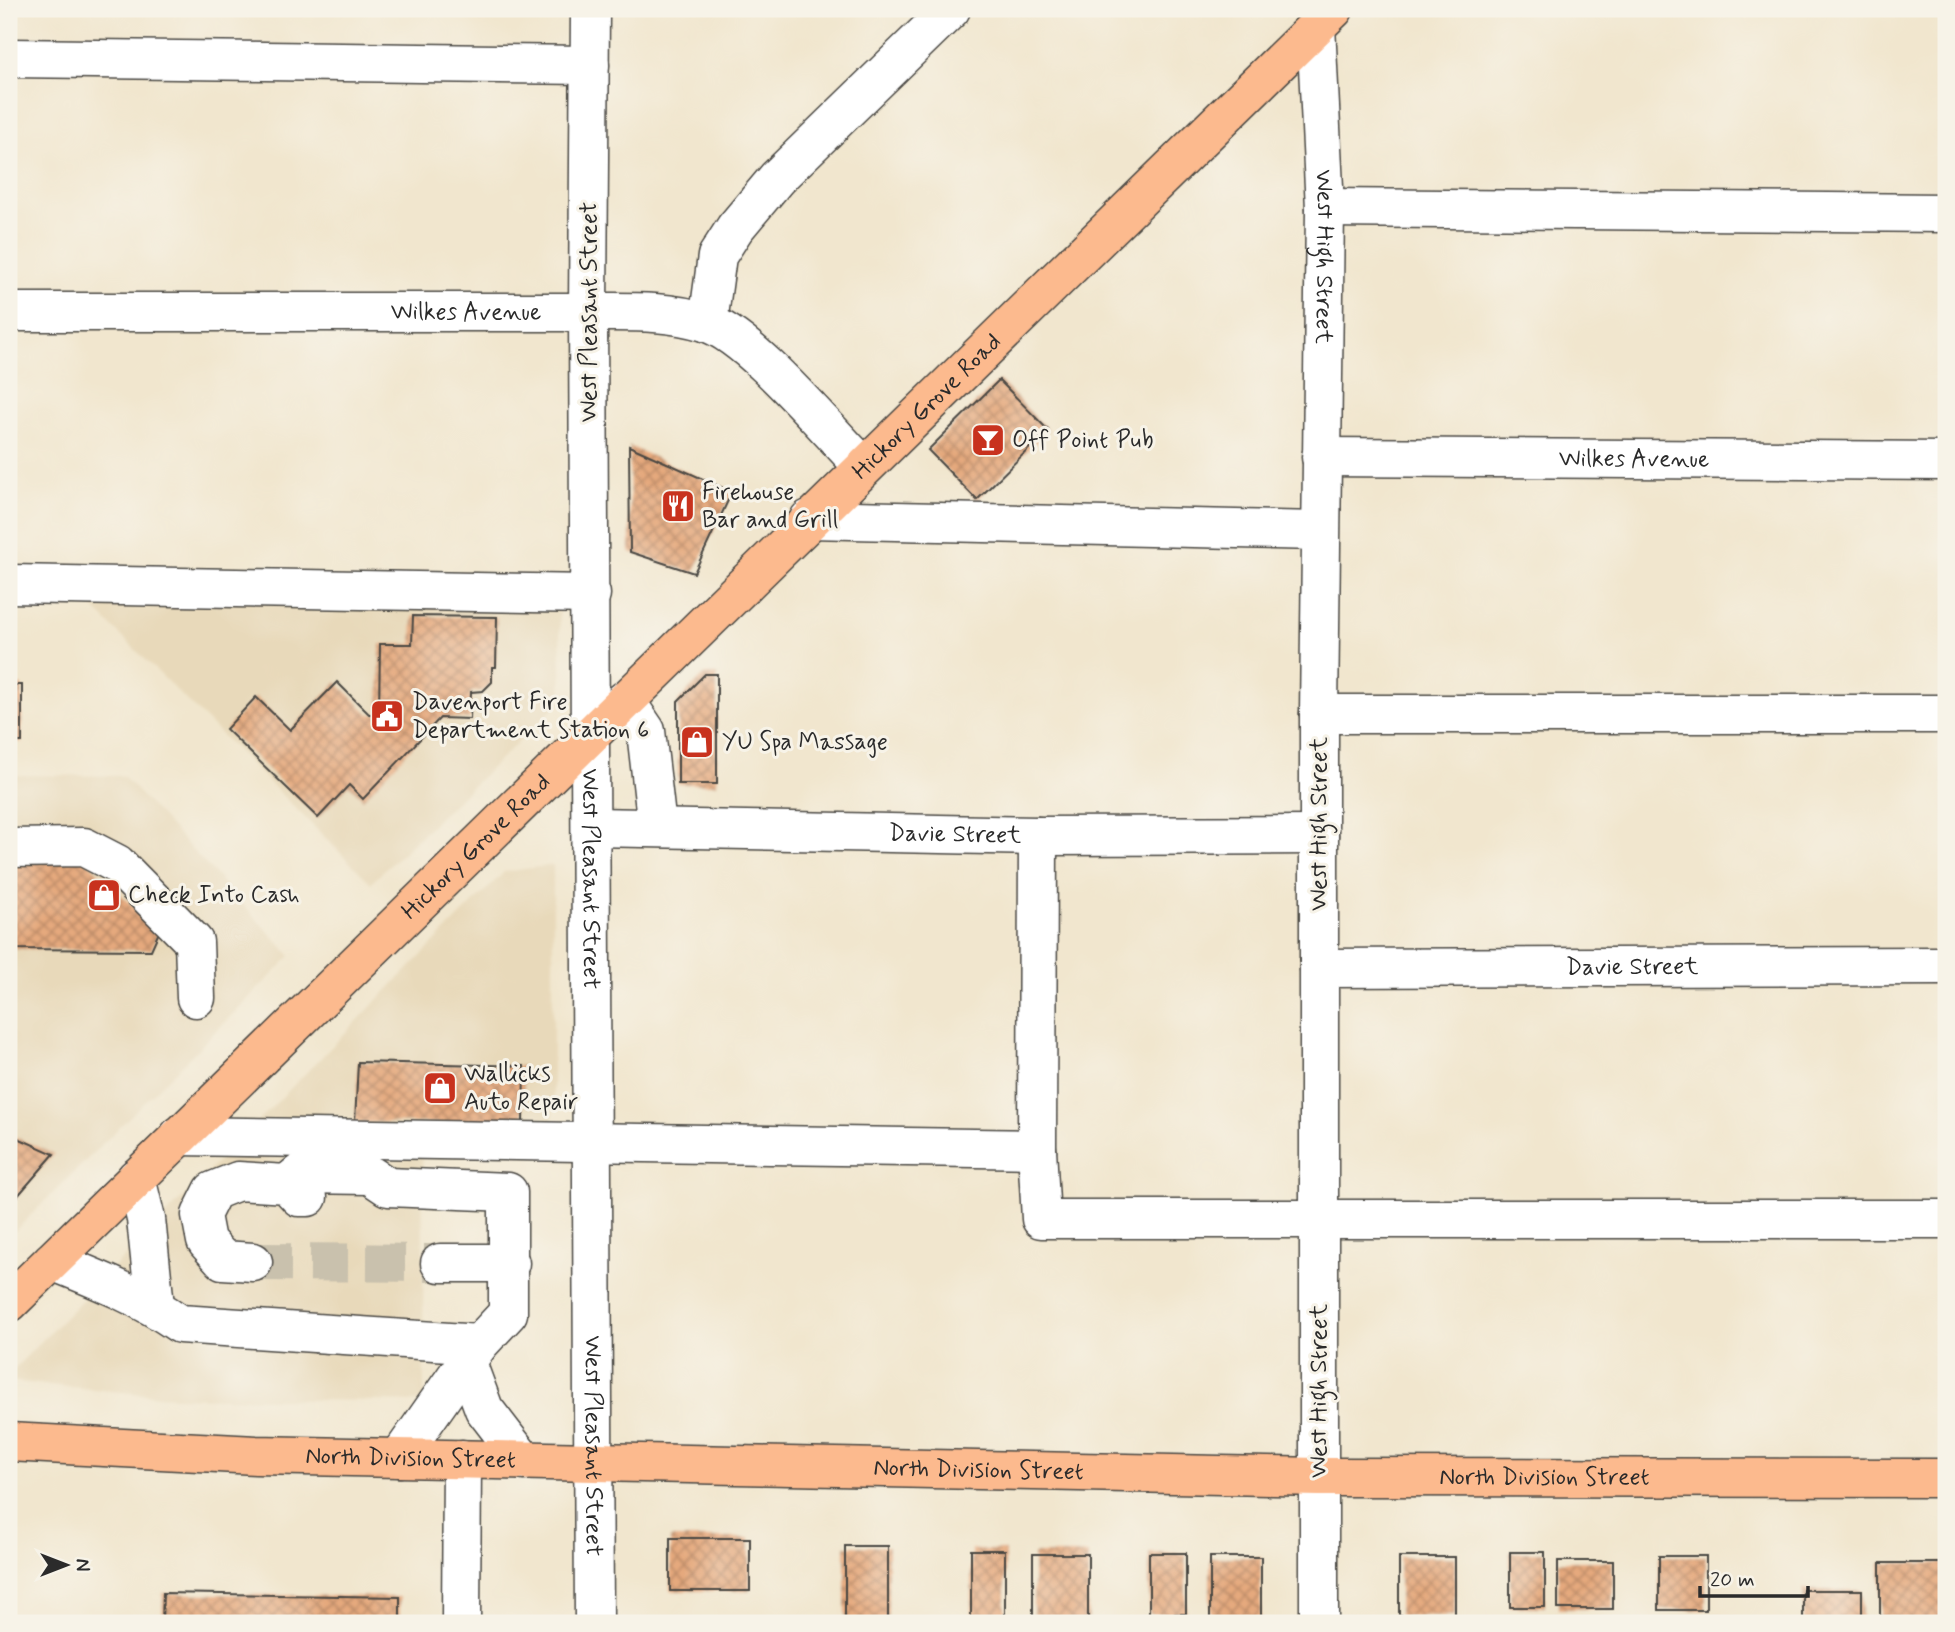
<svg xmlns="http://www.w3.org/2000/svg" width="1955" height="1632" font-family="Mynerve,sans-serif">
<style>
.built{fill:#e8d9ba}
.building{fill:url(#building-cross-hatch)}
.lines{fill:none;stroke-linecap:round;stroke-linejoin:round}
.minor-tunnel{stroke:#c9c1ad;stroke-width:38;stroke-dasharray:38 19;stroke-linecap:butt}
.minor-casing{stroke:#494743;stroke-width:41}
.major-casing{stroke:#494743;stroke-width:41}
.minor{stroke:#fff;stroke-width:38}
.major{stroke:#fcba8e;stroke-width:38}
.labels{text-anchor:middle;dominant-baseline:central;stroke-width:6;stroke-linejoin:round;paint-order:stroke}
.street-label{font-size:24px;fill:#2b2b2b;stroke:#f7f3e8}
.poi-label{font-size:24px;fill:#2b2b2b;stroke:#f7f3e8;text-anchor:start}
</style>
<defs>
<pattern id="building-cross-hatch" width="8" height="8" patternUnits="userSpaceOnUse" patternTransform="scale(1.75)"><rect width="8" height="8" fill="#e5a97d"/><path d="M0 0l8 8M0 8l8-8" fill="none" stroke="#ba8a67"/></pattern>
</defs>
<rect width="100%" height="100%" fill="#f7f3e8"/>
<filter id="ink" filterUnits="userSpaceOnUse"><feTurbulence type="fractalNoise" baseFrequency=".0143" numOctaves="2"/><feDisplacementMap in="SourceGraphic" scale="14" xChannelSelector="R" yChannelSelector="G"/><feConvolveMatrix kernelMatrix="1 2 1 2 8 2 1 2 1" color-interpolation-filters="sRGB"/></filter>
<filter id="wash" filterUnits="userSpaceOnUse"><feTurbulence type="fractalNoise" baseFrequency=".00686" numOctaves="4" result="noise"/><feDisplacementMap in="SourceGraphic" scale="28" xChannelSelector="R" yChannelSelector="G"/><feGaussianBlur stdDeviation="1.57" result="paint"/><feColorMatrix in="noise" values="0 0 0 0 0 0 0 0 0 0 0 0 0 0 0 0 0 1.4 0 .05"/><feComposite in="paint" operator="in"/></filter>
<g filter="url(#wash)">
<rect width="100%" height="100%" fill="#f1e6ce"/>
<g class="built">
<path d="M79 594 559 602 562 700 371 883Z"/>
<path d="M9 775 123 776 291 956 9 1237Z"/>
<path d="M553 865V1125L422 1123 424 1402 173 1397 9 1381V1374L504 872Z"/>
</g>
<g id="blocks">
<g class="building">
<path d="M999 380 1048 430 977 500 928 450Z"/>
<path d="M629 446 732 492 694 573 630 552Z"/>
<path d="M413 616 497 617 496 667H492V682L483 691 471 692 470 719 440 718 363 799 349 785 318 818 226 729 256 697 290 730 337 682 369 714H379L380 644H412Z"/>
<path d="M705 674H717V784H678V701Z"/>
<rect x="9" y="685" width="13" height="57"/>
<path d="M9 858 85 859 159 932 151 950 9 949Z"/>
<path d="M358 1062 524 1066 523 1125 355 1122Z"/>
<path d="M9 1134 54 1154 9 1206Z"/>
<rect x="670" y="1538" width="80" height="53"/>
<rect x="845" y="1546" width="43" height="77"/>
<rect x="971" y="1550" width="34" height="73"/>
<rect x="1510" y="1552" width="35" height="55"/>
<rect x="1149" y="1553" width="37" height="61"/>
<rect x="1033" y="1554" width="55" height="69"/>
<rect x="1659" y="1556" width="47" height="54"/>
<rect x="1210" y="1557" width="51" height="66"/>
<rect x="1399" y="1557" width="56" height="59"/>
<rect x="1558" y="1561" width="55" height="48"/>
<rect x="1880" y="1563" width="66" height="60"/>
<rect x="1803" y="1590" width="59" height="33"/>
<path d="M163 1593 400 1597V1623H162Z"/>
</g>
</g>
</g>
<g filter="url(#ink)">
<use href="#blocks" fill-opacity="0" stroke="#494743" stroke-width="2"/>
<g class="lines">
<path class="minor-tunnel" d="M253 1262 440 1263"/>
<g class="minor-casing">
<g id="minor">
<path id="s1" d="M590 9 588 312 594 1623"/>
<path id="s2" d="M1316 26 1325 208 1319 714V1623"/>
<path d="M9 58 590 65"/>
<path d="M1325 208 1946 213"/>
<path id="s3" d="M9 312H588C627 312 668 310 705 322 750 336 827 430 863 466"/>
<path d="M708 323 717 256 735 228 777 178 951 9"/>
<path id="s4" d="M1321 457 1946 461"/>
<path d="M809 519 1320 531"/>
<path d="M9 584 591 594"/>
<path d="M625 700 646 731 657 827"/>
<path d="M1319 714H1946"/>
<path id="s5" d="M593 827 1038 836 1319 835"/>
<path d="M1038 836 1037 1149 1041 1219H1946"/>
<path d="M9 848 84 847 117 864 194 942 196 998"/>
<path id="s6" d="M1319 968 1946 966"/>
<path d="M179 1136 1037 1149"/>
<path d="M136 1178 146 1219 155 1306"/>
<path d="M287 1184 299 1174 370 1175 388 1187 508 1192V1313L479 1344 399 1458"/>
<path d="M52 1261C97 1279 140 1296 180 1324L479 1344"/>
<path d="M253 1262 223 1260 206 1241 201 1215 213 1191 238 1181 287 1184 299 1197H308"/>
<path d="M440 1263H510"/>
<path d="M467 1363 484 1409 524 1461"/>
<path d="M461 1623 462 1459"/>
</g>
</g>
<g class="major-casing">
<g id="major">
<path id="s7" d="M9 1303 1334 9"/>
<path id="s8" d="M9 1442 256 1455 1319 1477 1946 1478"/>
</g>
</g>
<use href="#minor" class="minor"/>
<use href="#major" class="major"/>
</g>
</g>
<defs>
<g id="bar-square" transform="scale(1.75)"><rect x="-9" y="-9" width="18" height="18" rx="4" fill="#c8321e" stroke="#f7f3e8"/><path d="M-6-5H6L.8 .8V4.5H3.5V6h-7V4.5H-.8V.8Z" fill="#fff"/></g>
<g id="restaurant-square" transform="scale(1.75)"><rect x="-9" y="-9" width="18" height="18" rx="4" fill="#c8321e" stroke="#f7f3e8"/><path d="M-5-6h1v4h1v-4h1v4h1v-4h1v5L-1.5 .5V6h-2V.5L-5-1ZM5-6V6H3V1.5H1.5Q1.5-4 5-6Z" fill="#fff"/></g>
<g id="civic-square" transform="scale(1.75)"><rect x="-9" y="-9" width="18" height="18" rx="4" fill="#c8321e" stroke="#f7f3e8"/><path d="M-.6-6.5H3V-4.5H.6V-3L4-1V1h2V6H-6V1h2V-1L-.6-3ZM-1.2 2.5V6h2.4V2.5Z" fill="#fff"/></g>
<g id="shop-square" transform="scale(1.75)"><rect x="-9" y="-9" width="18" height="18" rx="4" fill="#c8321e" stroke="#f7f3e8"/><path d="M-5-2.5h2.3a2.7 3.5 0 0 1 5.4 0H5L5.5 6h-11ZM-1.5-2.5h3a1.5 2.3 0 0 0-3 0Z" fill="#fff"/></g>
</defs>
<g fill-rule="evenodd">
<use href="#bar-square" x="988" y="440"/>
<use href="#restaurant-square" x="678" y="506"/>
<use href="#civic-square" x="387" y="716"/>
<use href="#shop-square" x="697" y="742"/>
<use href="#shop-square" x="104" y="895"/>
<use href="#shop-square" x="440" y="1088"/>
</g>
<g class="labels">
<g class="street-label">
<text stroke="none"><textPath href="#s2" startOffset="231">West High Street</textPath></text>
<text stroke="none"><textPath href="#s3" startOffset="457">Wilkes Avenue</textPath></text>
<text transform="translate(589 312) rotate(-90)">West Pleasant Street</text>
<text stroke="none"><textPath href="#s7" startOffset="1283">Hickory Grove Road</textPath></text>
<text stroke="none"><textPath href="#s4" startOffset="313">Wilkes Avenue</textPath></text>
<text transform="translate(1319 824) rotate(-90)">West High Street</text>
<text stroke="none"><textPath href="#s5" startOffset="362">Davie Street</textPath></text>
<text stroke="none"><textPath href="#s7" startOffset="653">Hickory Grove Road</textPath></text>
<text stroke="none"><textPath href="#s1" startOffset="870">West Pleasant Street</textPath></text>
<text stroke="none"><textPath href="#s6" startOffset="313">Davie Street</textPath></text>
<text transform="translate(1319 1391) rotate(-90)">West High Street</text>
<text stroke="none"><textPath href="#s1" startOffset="1437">West Pleasant Street</textPath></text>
<text stroke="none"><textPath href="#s8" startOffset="402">North Division Street</textPath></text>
<text stroke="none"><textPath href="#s8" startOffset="970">North Division Street</textPath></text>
<text stroke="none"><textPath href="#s8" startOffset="1536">North Division Street</textPath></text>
</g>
<g class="poi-label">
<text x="1012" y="440">Off Point Pub</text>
<text x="702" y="492">Firehouse<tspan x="702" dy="28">Bar and Grill</tspan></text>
<text x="412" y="702">Davenport Fire<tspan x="412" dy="28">Department Station 6</tspan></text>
<text x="722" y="742">YU Spa Massage</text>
<text x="128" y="895">Check Into Cash</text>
<text x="464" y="1074">Wallicks<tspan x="464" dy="28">Auto Repair</tspan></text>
</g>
</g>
<rect width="1955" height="1632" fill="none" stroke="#f7f3e8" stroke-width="35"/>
<g transform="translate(66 1565) rotate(90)" stroke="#f7f3e8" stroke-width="5" paint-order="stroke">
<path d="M0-5L12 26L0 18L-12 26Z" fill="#2b2b2b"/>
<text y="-10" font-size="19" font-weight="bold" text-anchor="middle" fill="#2b2b2b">N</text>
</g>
<path d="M1700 1586v10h108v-10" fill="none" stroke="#2b2b2b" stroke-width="3.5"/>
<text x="1710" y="1586" font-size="21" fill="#2b2b2b" stroke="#f7f3e8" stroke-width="5" paint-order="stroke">20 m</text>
</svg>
